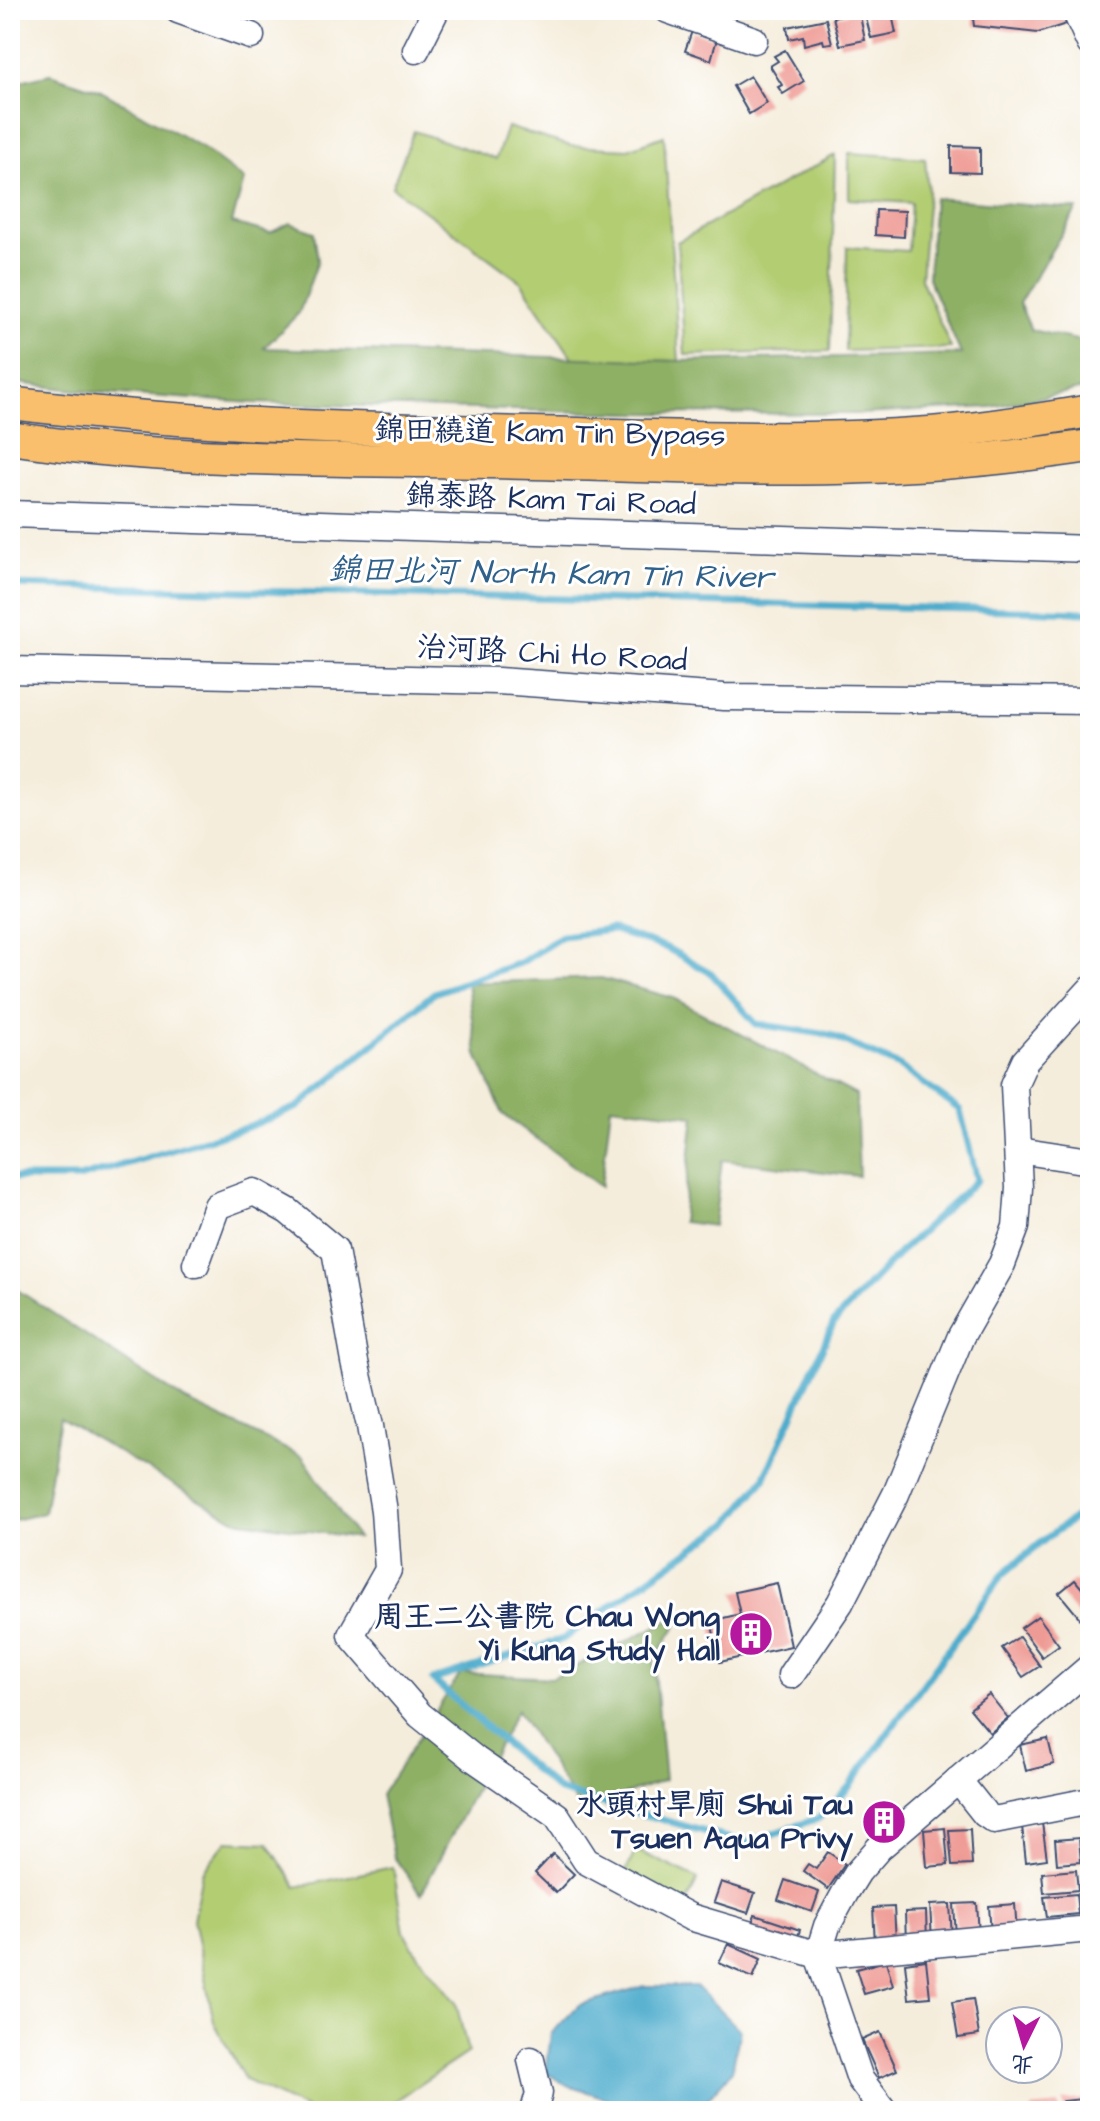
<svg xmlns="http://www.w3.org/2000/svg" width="1100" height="2121" font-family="'Architects Daughter','LXGW WenKai TC',sans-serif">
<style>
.green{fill:#b3cd73;stroke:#677e68;stroke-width:2}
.forest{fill:#8eb065;stroke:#547062;stroke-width:2}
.water{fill:#4daccc;stroke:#346e95;stroke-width:2}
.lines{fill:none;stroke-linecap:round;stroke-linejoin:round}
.stream{stroke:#4daccc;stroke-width:7}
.building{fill:#ef9b95}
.minor-casing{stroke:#3c4c71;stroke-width:29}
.major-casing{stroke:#3c4c71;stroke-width:35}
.minor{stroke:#fff;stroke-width:26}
.major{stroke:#f9bf6d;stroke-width:32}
.labels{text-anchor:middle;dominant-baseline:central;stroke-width:6;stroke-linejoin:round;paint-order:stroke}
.street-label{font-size:30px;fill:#1b2f5e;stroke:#fff}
.poi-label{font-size:30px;font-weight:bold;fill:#1b2f5e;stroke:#fff;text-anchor:end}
.water-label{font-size:32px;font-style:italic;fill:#2f618a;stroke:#fff}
</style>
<rect width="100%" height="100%" fill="#fff"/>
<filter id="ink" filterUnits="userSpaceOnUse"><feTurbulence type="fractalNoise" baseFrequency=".0125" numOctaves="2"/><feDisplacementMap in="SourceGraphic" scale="16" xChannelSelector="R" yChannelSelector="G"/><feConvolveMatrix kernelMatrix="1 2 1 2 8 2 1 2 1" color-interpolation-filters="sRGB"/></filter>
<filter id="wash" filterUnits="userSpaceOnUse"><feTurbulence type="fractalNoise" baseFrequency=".006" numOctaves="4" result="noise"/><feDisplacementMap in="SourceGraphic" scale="32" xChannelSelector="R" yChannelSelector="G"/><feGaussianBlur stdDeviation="1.8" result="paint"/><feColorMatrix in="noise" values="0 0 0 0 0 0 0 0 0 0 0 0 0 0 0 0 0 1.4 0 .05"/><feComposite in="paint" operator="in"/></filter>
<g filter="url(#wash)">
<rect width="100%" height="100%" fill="#f5eddb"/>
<g class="green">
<path d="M507 127 571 146 628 149 664 136 679 361 573 359 521 282 392 187 414 131 496 159Z"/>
<path d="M849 153 925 158 928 192 921 279 951 348 845 351 847 247 908 251 911 203 849 199Z"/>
<path d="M835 155 830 351 685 355 677 242Z"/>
<path d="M227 1841 268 1843 296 1887 393 1867 404 1932 417 1954 456 2003 468 2052 380 2111H309L245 2080 214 2022 193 1920 202 1872Z"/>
<path d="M636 1850 698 1879 686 1904 624 1875Z"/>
</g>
<g class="forest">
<path d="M50 74 99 90 201 147 244 180 232 223 270 233 290 223 314 232 318 261 299 313 264 348 679 361 961 354 928 278 934 198 1077 209 1019 303 1031 330 1081 341 1090 338V388L991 407 861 414 628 413 252 403 91 392 10 382V98L21 81Z"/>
<path d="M601 978 673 998 856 1095 859 1176 722 1160 714 1226 682 1222 694 1116 611 1106 601 1187 503 1114 477 1055 467 983Z"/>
<path d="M10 1285 186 1401 303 1457 357 1538 234 1520 60 1418 44 1513 10 1521Z"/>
<path d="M685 1612 654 1660 665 1780 581 1810 517 1710 421 1894 394 1857 381 1795 461 1673 552 1678Z"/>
</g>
<path class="water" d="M644 1986H696L740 2030 732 2071 697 2111H624C608 2095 589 2094 569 2086 561 2083 554 2077 546 2072L551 2034 579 2005Z"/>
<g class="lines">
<g class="stream">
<path d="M10 585 1090 612"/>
<path d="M10 1178H79L245 1128 298 1107 434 993 522 962 562 936 611 930 667 948 711 973 756 1024 830 1035 899 1066 960 1110 977 1180 901 1251 834 1322 764 1479 729 1523 563 1639 433 1680"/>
<path d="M433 1680 559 1791 746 1843 819 1818 849 1787 1003 1574 1048 1537 1090 1507"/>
</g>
</g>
<g id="blocks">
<g class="building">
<path d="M864 10H891L896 33 871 38Z"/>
<path d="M972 10H1062L1066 24 1038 33 974 26Z"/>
<path d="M859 11 865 40 840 45 833 17Z"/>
<path d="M826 19 832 43 824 44 823 40 804 45 803 36 789 39 787 27Z"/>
<path d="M692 31 717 39 711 60 685 51Z"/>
<path d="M785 50 804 81 783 94 778 87 782 85 770 66 778 61 774 56Z"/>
<path d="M750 76 767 103 749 114 733 86Z"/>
<path d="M951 146 980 147V173L951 172Z"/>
<path d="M876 210 905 211 904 237 875 235Z"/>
<path d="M1075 1580 1090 1598V1615L1082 1621 1059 1593Z"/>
<path d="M777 1583 791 1646 720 1662 711 1621 740 1614 735 1592Z"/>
<path d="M1038 1616 1059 1645 1042 1657 1021 1628Z"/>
<path d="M1019 1637 1040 1666 1023 1677 1002 1648Z"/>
<path d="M989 1694 1008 1718 990 1733 970 1709Z"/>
<path d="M1048 1739 1054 1764 1026 1771 1020 1745Z"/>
<path d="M887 1812 894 1819 881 1831 874 1824Z"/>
<path d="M1042 1823 1047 1859 1026 1862 1022 1826Z"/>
<path d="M945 1828 948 1865 927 1867 924 1830Z"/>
<path d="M970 1829 972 1865 952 1866 949 1830Z"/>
<path d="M1079 1838 1081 1862 1057 1864 1055 1840Z"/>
<path d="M828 1852 845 1864 828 1889 803 1871 808 1864 816 1869Z"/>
<path d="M553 1854 574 1874 556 1893 535 1873Z"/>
<path d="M1076 1870 1078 1890 1044 1893 1042 1873Z"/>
<path d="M785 1880 819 1892 812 1912 778 1900Z"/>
<path d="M721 1882 755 1893 748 1913 714 1902Z"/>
<path d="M1076 1894 1078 1914 1047 1917 1044 1897Z"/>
<path d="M977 1903 979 1935 956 1937 954 1904Z"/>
<path d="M950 1904 952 1938 932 1940 930 1905Z"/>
<path d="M1015 1904 1017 1933 991 1935 989 1906Z"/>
<path d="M894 1907 896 1942 875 1943 873 1908Z"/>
<path d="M926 1911 927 1942 906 1943 905 1912Z"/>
<path d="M755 1915 800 1930 795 1945 750 1930Z"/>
<path d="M728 1944 761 1959 753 1978 719 1963Z"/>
<path d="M926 1960 930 1997 909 1999 905 1963Z"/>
<path d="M886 1961 893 1986 864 1994 856 1969Z"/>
<path d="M973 1999 979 2035 958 2038 952 2002Z"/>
<path d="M880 2032 897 2070 879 2078 862 2040Z"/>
<path d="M1090 2098V2111H1065L1063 2101Z"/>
<path d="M1059 2105 1060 2111H1031V2108Z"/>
</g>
</g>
</g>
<g filter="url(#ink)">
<use href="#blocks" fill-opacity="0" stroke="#3c4c71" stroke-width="2"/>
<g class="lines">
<g class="minor-casing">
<g id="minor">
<path d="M178 10 251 36"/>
<path d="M668 10 754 40"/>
<path d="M1075 10 1090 43"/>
<path d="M416 50 436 10"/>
<path d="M10 514 1090 549"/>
<path d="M10 670 498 681 724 697 1090 701"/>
<path d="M1018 1150 1090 1161"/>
<path d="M196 1264 217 1206 254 1192 288 1211 335 1250 355 1362 370 1426 384 1511 388 1570 351 1635 420 1715 476 1760 557 1816 586 1861 690 1917 818 1955 1090 1929"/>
<path d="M791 1675 840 1603 896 1494 961 1336 1002 1264 1016 1227 1019 1188 1014 1085 1025 1061 1090 990"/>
<path d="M958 1780 985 1814 994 1820 1090 1801"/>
<path d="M531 2060 539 2093 534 2111"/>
<path d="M884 2111 860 2079 818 1955 827 1926 845 1893 858 1872 879 1848 1090 1667"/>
</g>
</g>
<g class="major-casing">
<g id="major">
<path d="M10 403C184 425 360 429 535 433 674 436 814 444 952 431 998 426 1044 419 1090 411"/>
<path d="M10 438C167 462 328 459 487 462 613 464 741 472 867 467 942 465 1016 457 1090 446"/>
</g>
</g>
<use href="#minor" class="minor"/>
<use href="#major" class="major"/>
</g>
</g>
<defs>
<g id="building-disc" transform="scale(2.3)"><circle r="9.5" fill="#b5179e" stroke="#fff"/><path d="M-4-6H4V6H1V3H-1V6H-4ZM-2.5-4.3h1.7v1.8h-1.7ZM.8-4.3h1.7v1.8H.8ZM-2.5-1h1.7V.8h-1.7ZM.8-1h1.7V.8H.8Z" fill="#fff"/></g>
</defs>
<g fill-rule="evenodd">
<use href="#building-disc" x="751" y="1634"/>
<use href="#building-disc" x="884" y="1822"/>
</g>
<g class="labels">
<g class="street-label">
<text transform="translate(550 433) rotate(1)">錦田繞道 Kam Tin Bypass</text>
<text transform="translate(551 500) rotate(2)">錦泰路 Kam Tai Road</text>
<text transform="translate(552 654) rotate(3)">治河路 Chi Ho Road</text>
</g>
<g class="poi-label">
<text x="720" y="1617">周王二公書院 Chau Wong<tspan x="720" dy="34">Yi Kung Study Hall</tspan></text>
<text x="853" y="1805">水頭村旱廁 Shui Tau<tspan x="853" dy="34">Tsuen Aqua Privy</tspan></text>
</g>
<g class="water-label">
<text transform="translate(551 574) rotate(1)">錦田北河 North Kam Tin River</text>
</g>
</g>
<rect width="1100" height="2121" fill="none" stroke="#fff" stroke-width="40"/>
<g transform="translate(1024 2045) rotate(185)"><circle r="38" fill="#ffffff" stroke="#a4acbf" stroke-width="2"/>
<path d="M0-6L14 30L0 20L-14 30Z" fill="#b5179e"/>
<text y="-12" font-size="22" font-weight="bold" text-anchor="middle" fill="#1b2f5e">北</text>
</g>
</svg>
